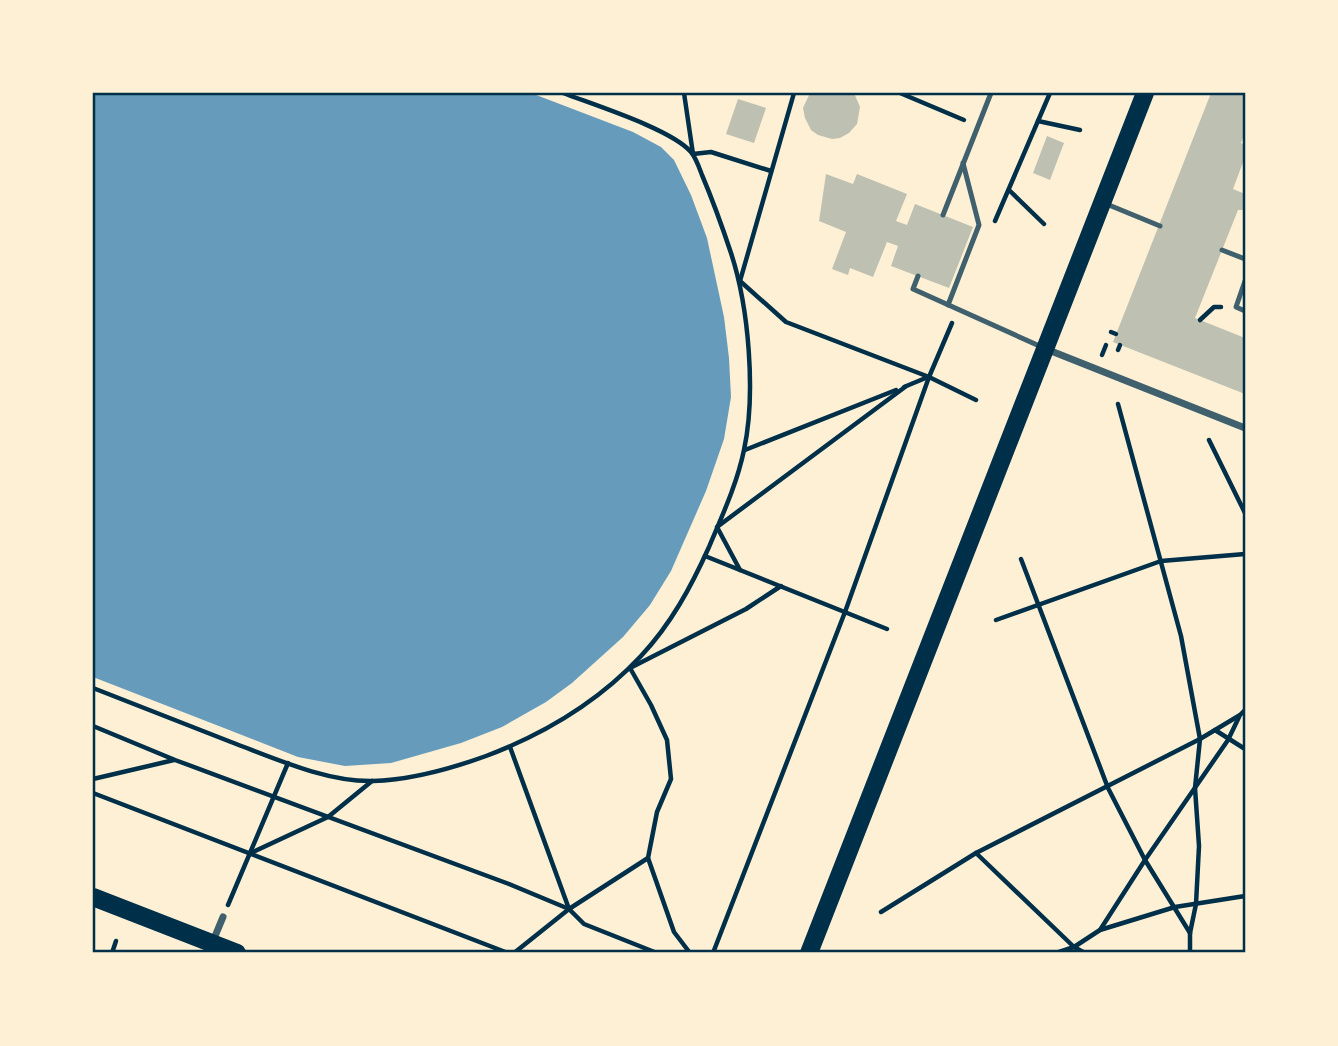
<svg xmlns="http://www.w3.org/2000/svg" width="1338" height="1046" font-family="'Work Sans',sans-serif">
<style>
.water{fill:#669bbc}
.building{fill:#bec0b2}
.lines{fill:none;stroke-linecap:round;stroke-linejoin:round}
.path{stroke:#003049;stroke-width:4.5}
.service{stroke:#3f606c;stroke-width:5}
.minor{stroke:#3f606c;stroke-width:7}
.primary{stroke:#003049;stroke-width:18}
.neatline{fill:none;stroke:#003049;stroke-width:2.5}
</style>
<rect width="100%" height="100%" fill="#fdf0d5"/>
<path class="water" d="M93 93H531L633 132 661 147 674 160 691 195 707 238 724 317 729 358 731 397 724 439 706 491 671 571 650 605 623 637 572 683 546 702 502 727 461 743 391 763 345 766 298 757 93 677Z"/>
<g class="building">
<path d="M810 93H854L860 107 857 124 849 133 840 138 832 139 818 135 811 130 805 118 803 108Z"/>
<path d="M1211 93H1245V133L1241 143 1245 145V157L1233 189 1245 194V210H1238L1195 318 1245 338V394L1113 342Z"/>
<path d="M738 99 766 108 754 143 726 134Z"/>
<path d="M1047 136 1064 143 1050 180 1033 173Z"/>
<path d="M826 174 853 184 857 174 907 194 896 221 907 225 915 204 973 227 949 288 891 266 898 246 887 242 873 277 850 268 848 275 832 269 846 232 819 221Z"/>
</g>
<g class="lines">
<g class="path">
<path d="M684 93 693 154 711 152 771 171"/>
<path d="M794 93 740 281 786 322 929 377 976 400"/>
<path d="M900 93 964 120"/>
<path d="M1038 121 1080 130"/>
<path d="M1009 190 1044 224"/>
<path d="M995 221 1050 93"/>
<path d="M1200 320 1214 307H1221"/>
<path d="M1111 332 1116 334"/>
<path d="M1118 350 1120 345"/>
<path d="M1102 355 1106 345"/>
<path d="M904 387 928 377"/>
<path d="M1118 404 1181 636 1200 739 1195 788 1199 846 1196 904 1190 933V953"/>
<path d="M1209 440 1245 513"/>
<path d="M745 450 896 390"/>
<path d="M705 556 887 629"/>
<path d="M1021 559 1108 788 1145 860 1190 933"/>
<path d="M740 570 717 527 905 387"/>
<path d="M996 620 1161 561 1245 554"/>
<path d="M93 688C139 706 185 724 231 742 274 758 326 782 373 781 411 780 450 769 486 756 544 734 599 701 641 656 671 624 691 587 709 547 722 516 737 484 744 450 756 394 749 308 731 253 722 226 713 201 702 175 699 167 696 158 691 152 671 129 594 105 563 93"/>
<path d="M93 726 175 760 509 884 569 909 584 924 657 953"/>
<path d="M1215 730 1245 749"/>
<path d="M510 747 569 909"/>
<path d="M93 779 174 760"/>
<path d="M93 793 508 953"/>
<path d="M251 853 328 817 372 781"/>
<path d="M976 853 1074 947 1085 953"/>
<path d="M228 905 288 763"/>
<path d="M881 912 976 853 1200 739 1240 715 1245 710"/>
<path d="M1100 930 1145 860 1228 740 1239 717"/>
<path d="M112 953 116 941"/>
<path d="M514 953 569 909 648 858"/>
<path d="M690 953 674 932 648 858 657 812 671 779 667 740 651 705 630 668 746 609 781 586"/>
<path d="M713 953 845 612 929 377 952 323"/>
<path d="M1056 953 1074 947 1100 930 1175 907 1245 896"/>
</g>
<g class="service">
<path d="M1104 203 1160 226"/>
<path d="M943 215 991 93"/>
<path d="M1222 250 1245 259"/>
<path d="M918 276 913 289 1044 348"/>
<path d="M1245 281 1236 307 1245 311"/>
<path d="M948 305 979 225 963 163"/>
</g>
<g class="minor">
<path d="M1046 349 1245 428"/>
<path d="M208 953 223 917"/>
</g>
<g class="primary">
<path d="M93 897 237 953"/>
<path d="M809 953 1145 93"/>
</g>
</g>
<rect width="1338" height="1046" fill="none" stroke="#fdf0d5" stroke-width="189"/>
<rect x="94" y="94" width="1150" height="857" class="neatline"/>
</svg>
